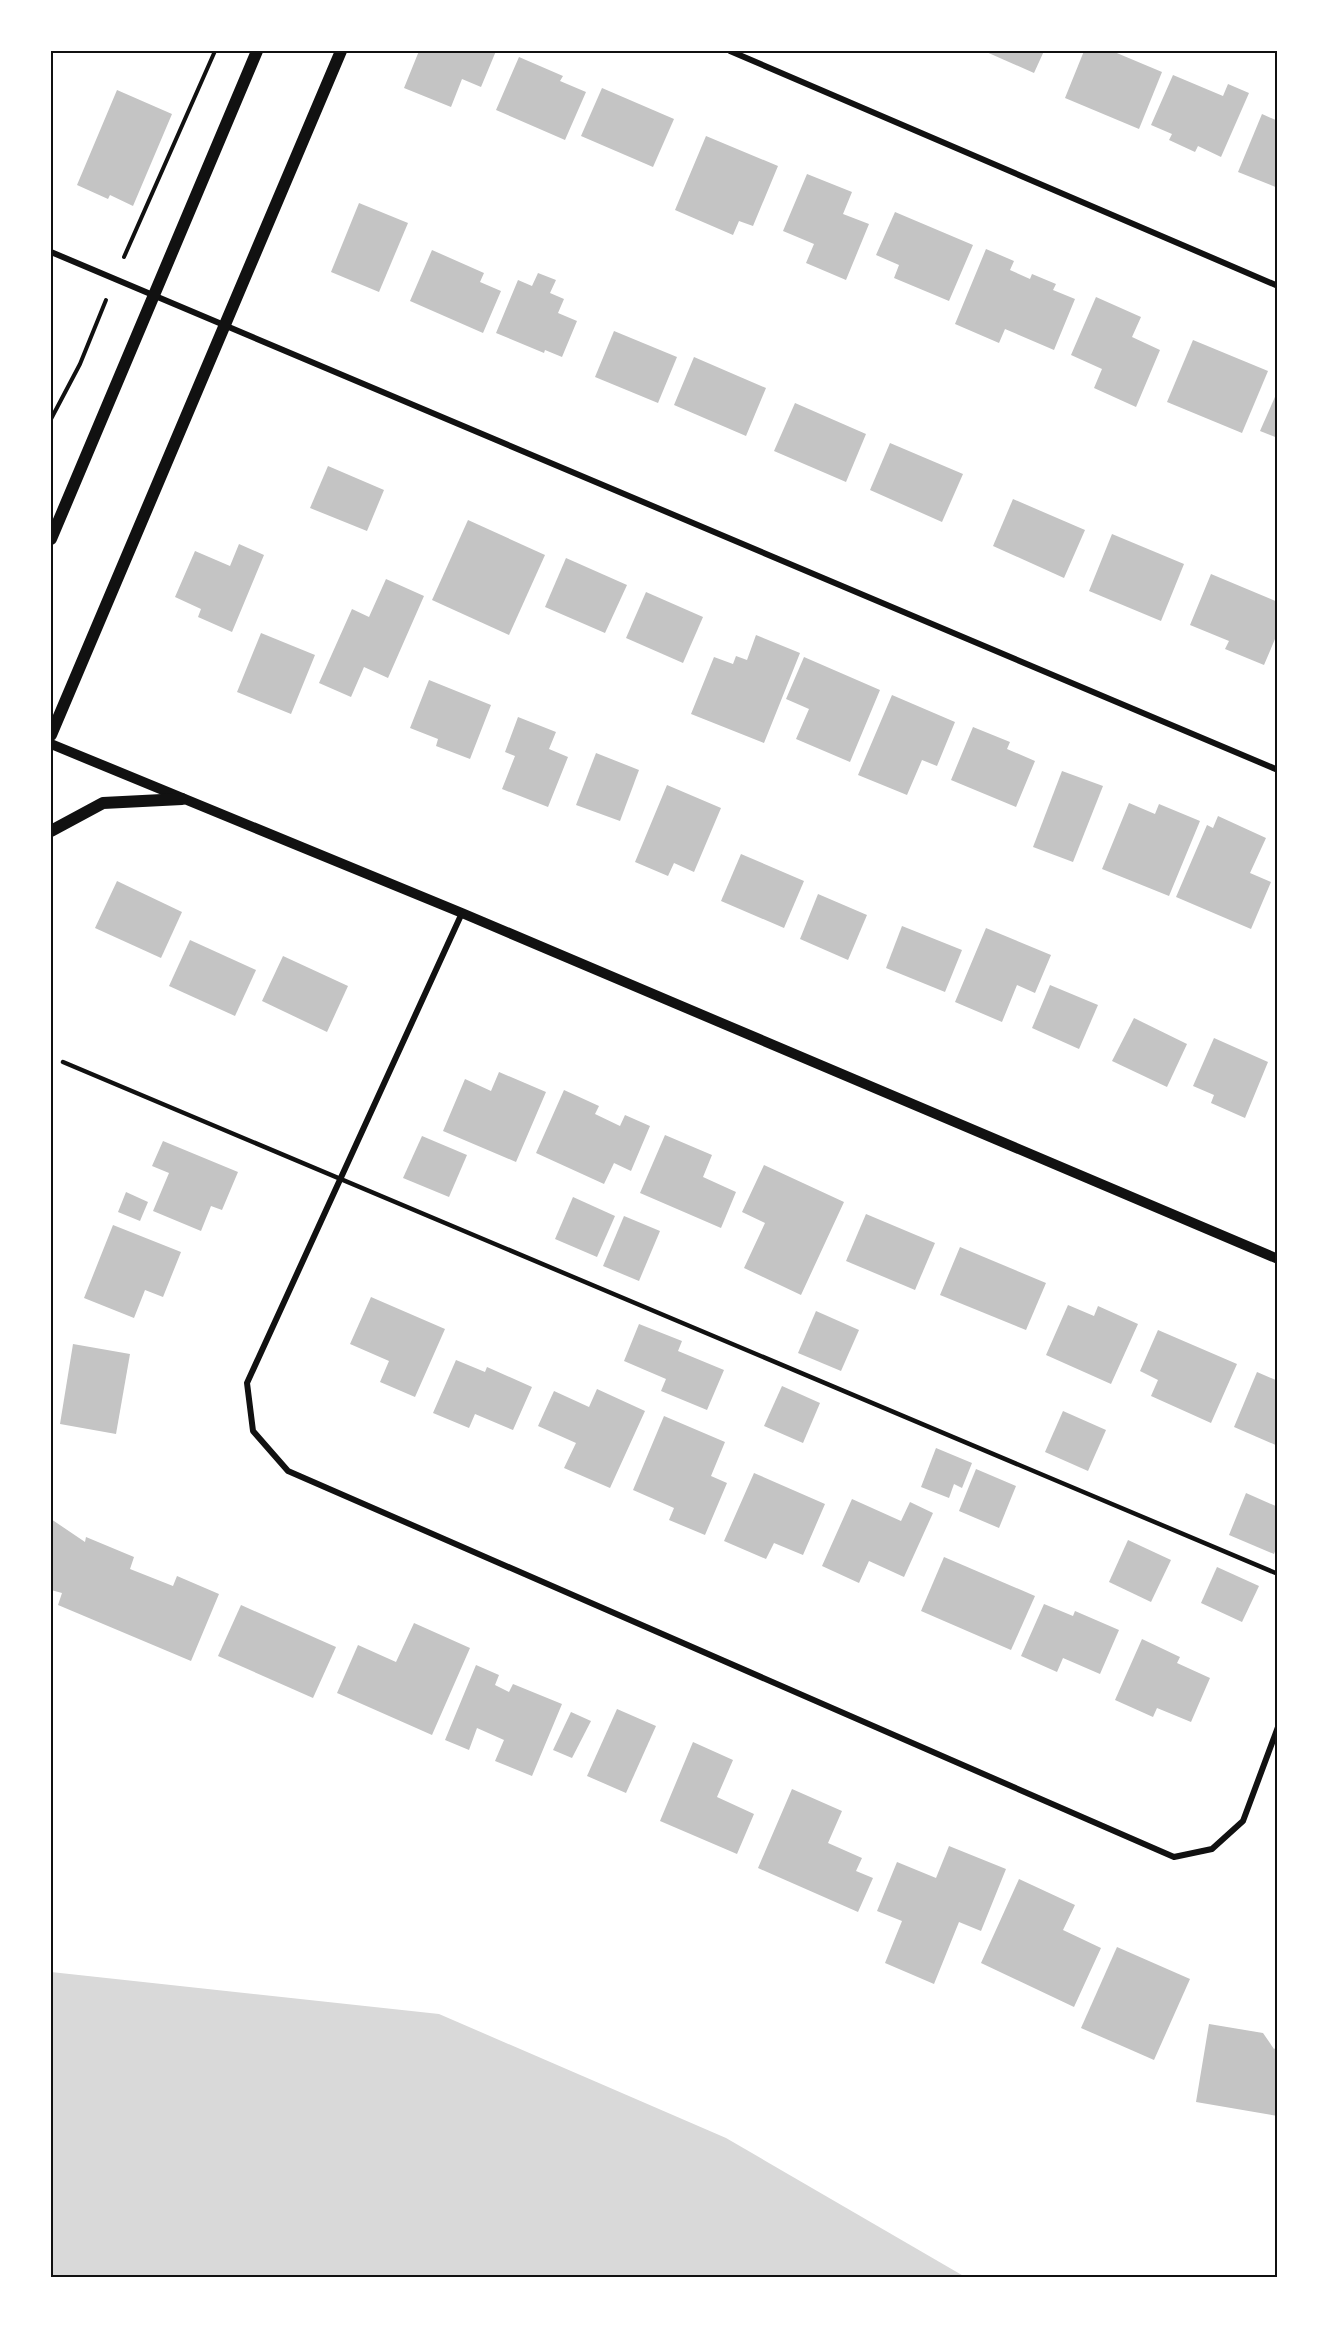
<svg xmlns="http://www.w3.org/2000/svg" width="1329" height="2329" font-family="'Source Serif 4',serif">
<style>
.water{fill:#d9d9d9}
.building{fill:#c4c4c4}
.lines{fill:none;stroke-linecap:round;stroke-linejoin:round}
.path{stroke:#111;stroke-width:4}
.service{stroke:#111;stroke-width:4.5}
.minor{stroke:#111;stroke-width:6}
.tertiary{stroke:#111;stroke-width:10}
.secondary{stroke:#111;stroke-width:12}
.neatline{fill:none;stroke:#111;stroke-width:2}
</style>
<rect width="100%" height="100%" fill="#fff"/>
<path class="water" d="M51 1972 439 2014 726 2138 967 2278H51Z"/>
<g class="building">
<path d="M419 51H496L481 87 462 79 451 107 404 88Z"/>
<path d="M984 51H1044L1034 73Z"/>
<path d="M1084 51H1112L1162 72 1139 129 1065 98Z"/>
<path d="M519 57 563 76 560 81 586 92 565 140 496 110Z"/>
<path d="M1173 75 1223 96 1228 84 1249 93 1221 157 1198 146 1195 152 1169 140 1172 134 1151 125Z"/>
<path d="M602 88 674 119 653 167 581 136Z"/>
<path d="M117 90 172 114 133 206 110 195 108 199 77 185Z"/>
<path d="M1262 114 1278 121V188L1238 172Z"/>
<path d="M706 136 778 166 753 226 739 221 733 235 675 210Z"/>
<path d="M807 174 852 192 843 214 869 224 846 280 806 263 814 244 783 231Z"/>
<path d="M359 203 408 223 379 292 331 272Z"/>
<path d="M895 212 973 245 949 301 894 278 899 265 876 255Z"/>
<path d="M986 249 1014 261 1010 270 1030 279 1032 274 1056 284 1053 290 1075 299 1054 350 1005 329 999 343 955 324Z"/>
<path d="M432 250 484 273 480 282 501 291 483 333 410 301Z"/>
<path d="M538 273 556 280 550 293 564 299 558 313 577 321 562 357 545 350 544 353 496 333 518 280 532 286Z"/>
<path d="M1096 297 1141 317 1132 337 1160 350 1136 407 1094 388 1102 369 1071 355Z"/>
<path d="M614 331 677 357 658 403 595 377Z"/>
<path d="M1193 340 1268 371 1242 433 1167 402Z"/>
<path d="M694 357 766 388 746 436 674 405Z"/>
<path d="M1278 390V438L1260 431Z"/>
<path d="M795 403 866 434 846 482 774 451Z"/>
<path d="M890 443 963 474 942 522 870 490Z"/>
<path d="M328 466 384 490 367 531 310 508Z"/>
<path d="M1013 499 1085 530 1064 578 993 546Z"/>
<path d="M468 520 545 555 509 635 432 600Z"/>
<path d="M1112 534 1184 564 1161 621 1089 591Z"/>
<path d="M239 544 264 555 232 632 198 617 201 609 175 597 195 551 230 566Z"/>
<path d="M566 558 627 585 605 633 545 607Z"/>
<path d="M1211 574 1278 602V632L1264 665 1225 649 1229 641 1190 625Z"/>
<path d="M386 579 424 596 388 678 364 667 351 697 319 683 352 609 369 617Z"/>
<path d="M646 592 703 617 683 663 626 638Z"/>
<path d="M261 633 315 655 291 714 237 692Z"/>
<path d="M756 635 800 653 764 743 691 714 714 657 733 664 736 656 747 660Z"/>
<path d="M804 657 880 690 850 762 796 739 809 709 786 699Z"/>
<path d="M429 680 491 705 470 759 436 746 438 739 410 728Z"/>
<path d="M892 695 955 722 937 766 922 760 907 795 858 775Z"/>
<path d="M518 717 556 732 549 749 568 757 548 807 502 789 515 756 505 752Z"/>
<path d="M973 727 1010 742 1007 749 1035 761 1016 807 951 780Z"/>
<path d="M596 753 639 770 620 821 576 805Z"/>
<path d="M1062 771 1103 786 1073 862 1033 847Z"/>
<path d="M667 785 721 808 694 872 674 863 668 876 635 862Z"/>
<path d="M1129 803 1155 814 1159 804 1200 821 1169 896 1102 869Z"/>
<path d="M1218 816 1266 838 1250 873 1271 882 1251 929 1176 897 1207 825 1213 828Z"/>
<path d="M741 854 804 881 784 928 721 901Z"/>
<path d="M117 881 182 912 161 958 95 928Z"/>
<path d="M818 894 867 915 848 960 800 939Z"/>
<path d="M902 926 962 950 945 992 886 968Z"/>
<path d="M986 928 1051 955 1035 993 1017 985 1002 1022 955 1002Z"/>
<path d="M190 940 256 970 235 1016 169 986Z"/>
<path d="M283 956 348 986 327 1032 262 1001Z"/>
<path d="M1050 985 1098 1005 1079 1049 1032 1028Z"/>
<path d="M1134 1018 1187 1044 1167 1087 1112 1061Z"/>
<path d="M1214 1038 1268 1062 1245 1118 1211 1103 1214 1095 1193 1086Z"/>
<path d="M499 1072 546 1092 516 1162 443 1131 465 1079 491 1091Z"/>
<path d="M564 1090 599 1106 595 1114 620 1126 625 1115 650 1126 631 1171 614 1163 604 1184 536 1153Z"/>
<path d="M665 1135 712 1155 703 1177 736 1192 721 1228 640 1193Z"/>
<path d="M422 1136 467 1155 449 1197 403 1178Z"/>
<path d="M163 1141 238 1172 222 1210 211 1206 201 1231 153 1211 169 1173 152 1166Z"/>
<path d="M764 1165 844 1202 801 1295 744 1268 765 1223 742 1212Z"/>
<path d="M126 1192 148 1202 140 1221 118 1212Z"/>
<path d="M573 1197 615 1216 597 1257 555 1239Z"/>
<path d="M866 1214 935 1243 915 1290 846 1261Z"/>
<path d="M624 1216 660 1231 639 1281 603 1266Z"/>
<path d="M113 1225 181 1252 163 1297 145 1290 134 1318 84 1298Z"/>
<path d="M960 1247 1046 1283 1026 1330 940 1295Z"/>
<path d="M371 1297 445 1329 415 1397 380 1382 389 1361 350 1344Z"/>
<path d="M1068 1305 1094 1316 1098 1306 1138 1324 1111 1384 1046 1355Z"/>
<path d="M816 1311 859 1330 841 1371 798 1353Z"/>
<path d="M639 1324 682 1341 678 1351 724 1370 707 1410 661 1391 666 1379 624 1361Z"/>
<path d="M1158 1330 1237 1364 1211 1423 1151 1396 1158 1380 1140 1371Z"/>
<path d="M73 1344 130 1354 116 1434 60 1424Z"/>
<path d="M456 1360 485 1372 487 1367 532 1387 513 1430 475 1414 469 1428 433 1413Z"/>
<path d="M1257 1372 1278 1381V1446L1234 1427Z"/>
<path d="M782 1386 820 1403 803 1443 764 1426Z"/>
<path d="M597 1389 645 1411 610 1488 564 1468 576 1443 538 1426 554 1391 589 1407Z"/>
<path d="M1063 1411 1106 1430 1088 1471 1045 1452Z"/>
<path d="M664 1416 725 1442 711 1476 727 1483 705 1535 669 1520 674 1508 633 1490Z"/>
<path d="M936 1448 972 1463 962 1488 954 1484 949 1498 921 1487Z"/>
<path d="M976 1469 1016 1486 999 1528 959 1511Z"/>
<path d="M754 1473 825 1504 803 1555 774 1543 766 1559 724 1541Z"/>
<path d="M1246 1493 1278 1507V1544L1274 1554 1229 1535Z"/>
<path d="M852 1499 901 1521 910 1502 933 1513 904 1577 869 1561 859 1583 822 1566Z"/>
<path d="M51 1519 85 1542 86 1537 134 1557 130 1569 173 1586 177 1576 219 1594 191 1661 58 1605 62 1593 51 1590Z"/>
<path d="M1128 1540 1171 1560 1151 1602 1109 1582Z"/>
<path d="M944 1557 1035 1596 1011 1650 921 1611Z"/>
<path d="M1217 1567 1259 1586 1242 1622 1201 1603Z"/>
<path d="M1044 1604 1073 1616 1075 1611 1119 1630 1100 1674 1063 1658 1057 1672 1021 1656Z"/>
<path d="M241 1605 336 1647 313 1698 218 1656Z"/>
<path d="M414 1623 470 1648 432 1735 337 1693 358 1645 396 1662Z"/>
<path d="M1142 1639 1180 1657 1177 1663 1210 1678 1191 1722 1157 1708 1153 1717 1115 1700Z"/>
<path d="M476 1665 499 1675 495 1685 509 1692 513 1684 562 1704 532 1776 495 1761 504 1740 477 1728 469 1750 445 1740Z"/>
<path d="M617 1709 656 1726 626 1793 587 1776Z"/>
<path d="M571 1712 591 1721 572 1758 553 1750Z"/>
<path d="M693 1742 733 1760 717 1797 754 1814 737 1854 660 1821Z"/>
<path d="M792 1789 842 1811 828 1843 862 1858 856 1871 873 1878 858 1912 758 1868Z"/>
<path d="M949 1846 1006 1869 981 1931 959 1922 934 1984 885 1963 902 1921 877 1911 897 1862 936 1878Z"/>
<path d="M1019 1879 1075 1905 1063 1930 1101 1948 1074 2007 981 1963Z"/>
<path d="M1117 1947 1190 1979 1154 2060 1081 2028Z"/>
<path d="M1209 2024 1263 2033 1274 2049 1278 2046V2116L1196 2102Z"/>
</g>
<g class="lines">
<g class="path">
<path d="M124 257 215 51"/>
<path d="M51 419 80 364 106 300"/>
</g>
<path class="service" d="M63 1062 1278 1574"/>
<g class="minor">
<path d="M730 51 1278 286"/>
<path d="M51 252 1278 770"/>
<path d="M462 913 247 1383 253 1431 288 1471 1174 1857 1212 1849 1243 1821 1278 1727"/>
</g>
<path class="tertiary" d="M51 744 462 913 1278 1259"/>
<g class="secondary">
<path d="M51 539 257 51"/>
<path d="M51 735 341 51"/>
<path d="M51 831 103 803 182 799"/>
</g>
</g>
<rect width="1329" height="2329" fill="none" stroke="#ffffff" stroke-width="105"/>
<rect x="52" y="52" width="1224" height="2224" class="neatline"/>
</svg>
